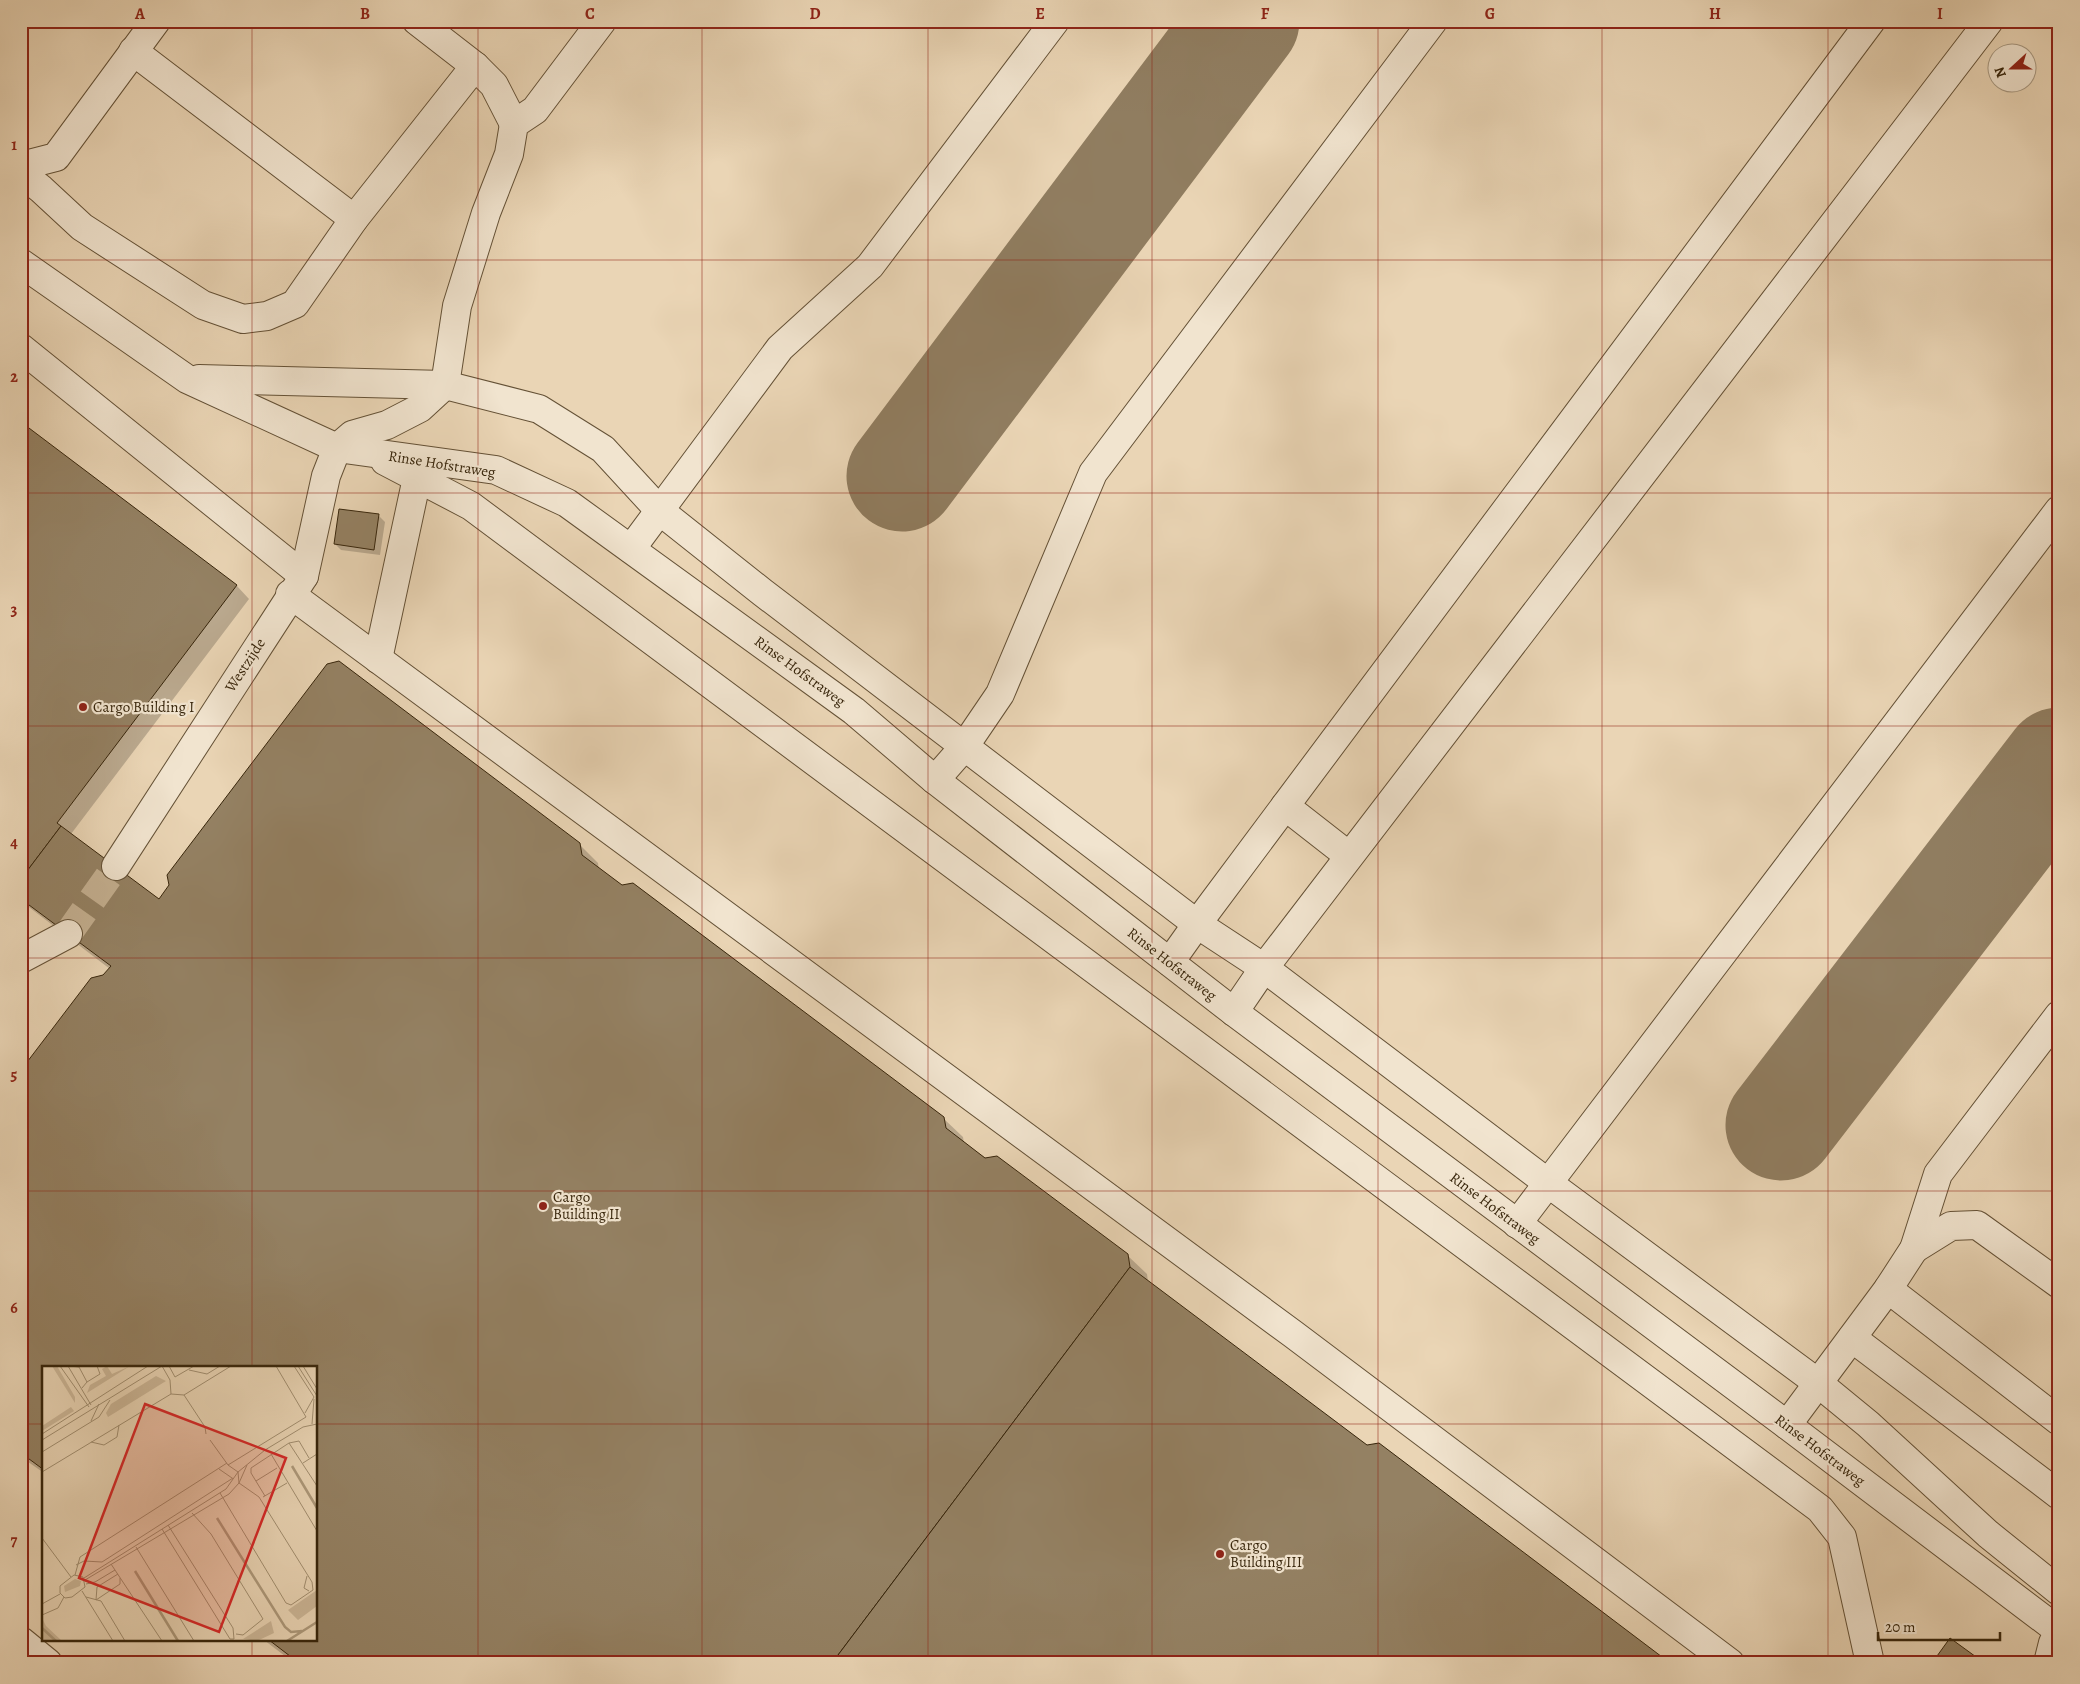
<svg xmlns="http://www.w3.org/2000/svg" width="2080" height="1684" font-family="Alegreya,serif">
<style>
.shadow{fill:#0003}
.lines{fill:none;stroke-linecap:round;stroke-linejoin:round}
.taxiway{stroke:#907d60;stroke-width:111}
.building{fill:#948163;stroke:#37250b}
.minor-tunnel{stroke:#c6b293;stroke-width:28;stroke-dasharray:28 14;stroke-linecap:butt}
.minor-casing{stroke:#645136;stroke-width:30}
.minor{stroke:#f1e4cf;stroke-width:28}
.grid{fill:none;stroke:#8f2418;stroke-width:1;stroke-opacity:0.55}
.poi-dot{fill:#8f2418;stroke:#f1e4cf;stroke-width:2}
.labels{text-anchor:middle;dominant-baseline:central;stroke-width:4.5;stroke-linejoin:round;paint-order:stroke}
.street-label{font-size:15px;fill:#37250b;stroke:#f1e4cf}
.poi-label{font-size:15px;fill:#37250b;stroke:#f1e4cf;text-anchor:start}
.inset-river{fill:none;stroke:#ad997b;stroke-width:2.5}
.inset-road{fill:none;stroke:#a28f71;stroke-width:1}
.view{fill:#d62828;fill-opacity:0.15;stroke:#d62828;stroke-width:2.5}
.inset-edge{fill:none;stroke:#37250b;stroke-width:2.5}
.neatline{fill:none;stroke:#8f2418;stroke-width:2}
.grid-label{font-size:16px;text-anchor:middle;font-weight:bold;fill:#8f2418}
</style>
<rect width="100%" height="100%" fill="#ead5b5"/>
<filter id="stains"><feTurbulence type="fractalNoise" baseFrequency=".004" numOctaves="4"/><feColorMatrix values="0 0 0 0 .2 0 0 0 0 .09 0 0 0 0 .02 0 0 0 .5 -.17"/></filter>
<radialGradient id="worn" r=".72"><stop offset=".6" stop-color="#630" stop-opacity="0"/><stop offset="1" stop-color="#630" stop-opacity=".3"/></radialGradient>
<g class="shadow">
<path d="M21 424 237 586 249 599 71 834 159 901 579 844 598 863 599 870 943 1118 963 1137 964 1143 1127 1255 1147 1274 1148 1282 1366 1446 1668 1663H294L264 1640H316V1368H44V1473L21 1457V1072L110 969 21 901Z"/>
<path d="M379 516 385 522 380 555 341 550 335 544Z"/>
</g>
<g class="lines">
<g class="taxiway">
<path d="M902 476 1244 21"/>
<path d="M1781 1125 2059 763"/>
</g>
</g>
<g class="building">
<path d="M21 422 237 585 57 823 61 826 21 879Z"/>
<path d="M339 509 379 514 374 550 334 544Z"/>
<path d="M339 661 580 843 582 855 622 885 633 883 944 1117 946 1128 985 1158 997 1156 1128 1254 1130 1267 832 1663H299L269 1640H316V1368H44V1470L21 1453V1070L91 978 103 975 111 966 21 899V879L61 826 159 899 169 885 167 875 327 664Z"/>
<path d="M1130 1267 1367 1445 1379 1443 1670 1663H832Z"/>
<path d="M1950 1638 1983 1662 1982 1663H1932Z"/>
</g>
<g class="lines">
<path class="minor-tunnel" d="M68 934 116 866"/>
<g class="minor-casing">
<g id="minor">
<path d="M417 21 475 66 494 85 514 124"/>
<path d="M133 51 354 219"/>
<path d="M21 166 56 157 156 21"/>
<path d="M21 173 41 189 82 227 203 305 243 319 267 316 295 304 354 219 475 66"/>
<path d="M21 263 187 379 337 448 496 470 567 503 854 711 935 780 1234 1012 1787 1425 2059 1631"/>
<path d="M21 348 304 576"/>
<path d="M199 379 445 385 539 409 603 449 660 511 762 592 1197 924 1264 968 1548 1183 1818 1383 1868 1424 1988 1534 2059 1591"/>
<path d="M337 448 352 435 387 425 420 408 445 385 457 306 486 213 509 154 514 124 535 110 602 21"/>
<path d="M385 461 471 506 1820 1509 1842 1537 1870 1663"/>
<path d="M631 549 780 348 870 266 1055 21"/>
<path d="M290 594 1293 1334 1730 1663"/>
<path d="M378 659 417 478"/>
<path d="M935 780 964 747 1000 694 1093 473 1433 21"/>
<path d="M1285 806 1349 856"/>
<path d="M116 866 304 576 326 476 337 448"/>
<path d="M21 959 68 934"/>
<path d="M1170 962 1197 924 1871 21"/>
<path d="M1234 1012 1264 968 1989 21"/>
<path d="M1517 1224 2059 510"/>
<path d="M1914 1249 1951 1226 1977 1225 2059 1284"/>
<path d="M1888 1289 2059 1421"/>
<path d="M1852 1338 2059 1495"/>
<path d="M1787 1425 1888 1289 1914 1249 1938 1174 2059 1015"/>
<path d="M21 1641 48 1663"/>
<path d="M2048 1663 2053 1643 2059 1631"/>
</g>
</g>
<use href="#minor" class="minor"/>
</g>
<path class="grid" d="M252 21V1368M478 21V1663M702 21V1663M928 21V1663M1152 21V1663M1378 21V1663M1602 21V1663M1828 21V1663M21 260H2059M21 493H2059M21 726H2059M21 958H2059M21 1191H2059M21 1424H44M316 1424H2059M252 1640V1663"/>
<g class="poi-dot">
<circle cx="83" cy="707" r="5"/>
<circle cx="543" cy="1206" r="5"/>
<circle cx="1220" cy="1554" r="5"/>
</g>
<g class="labels">
<g class="street-label">
<text transform="translate(442 464) rotate(9)">Rinse Hofstraweg</text>
<text transform="translate(245 665) rotate(-57)">Westzijde</text>
<text transform="translate(800 671) rotate(36)">Rinse Hofstraweg</text>
<text transform="translate(1172 964) rotate(38)">Rinse Hofstraweg</text>
<text transform="translate(1495 1208) rotate(37)">Rinse Hofstraweg</text>
<text transform="translate(1820 1450) rotate(37)">Rinse Hofstraweg</text>
</g>
<g class="poi-label">
<text x="93" y="707">Cargo Building I</text>
<text x="553" y="1197">Cargo<tspan x="553" dy="17">Building II</tspan></text>
<text x="1230" y="1545">Cargo<tspan x="1230" dy="17">Building III</tspan></text>
</g>
</g>
<g transform="translate(42 1366)">
<rect width="275" height="275" fill="#ead5b5"/>
<path d="M10 0H15L33 31V37ZM65 0 70 8 88 0 45 27 48 19 64 10 60 3ZM114 10 124 15 66 51 64 47 69 38ZM29 41 32 45 0 65V60ZM33 213 39 215 38 220 23 226 22 220ZM275 224V240L256 254 246 244ZM0 252 4 260 20 275H0ZM229 255 232 267 215 275 201 273Z" fill="#ccb798"/>
<path class="inset-river" d="M250 100 275 142M175 152 243 261 249 266 260 265M93 205 136 275M0 262 14 275M245 275 275 256"/>
<path class="inset-road" d="M18 0 47 41M26 0 49 39M27 0 37 1 45 16 40 22M120 0 128 14 129 28M127 0 133 11 152 0M252 0 272 31 263 47M256 0 275 30M261 0 275 23M147 4 165 8 178 0M45 16 58 8 55 0M142 29 163 61 164 68M49 55 57 38M270 58 272 33M0 68 106 0M0 74 120 0M168 74 186 99 196 106M49 76 62 79 75 71 77 59M247 77 257 75 267 92M0 86 57 51 68 34M229 88 275 165M261 97 275 88M186 99 264 51 234 0M177 103 190 112M0 106 129 28 142 29 189 0M214 115 235 102M178 127 244 237 249 239 271 224 270 216 217 131 197 117 196 106M223 130 209 107V102L247 77 275 120M221 131 245 117M150 147 169 168 221 253 201 269 194 268M120 163 188 273H192L191 262 126 159M0 172 29 211M94 181 152 275M69 198 120 275M34 199 42 195 60 196 191 112M32 209 41 211 43 221 30 231 23 232 18 227V220ZM33 209 38 191 185 97M265 210 262 222 267 225M42 212 184 123 196 106 223 84 261 61 275 58M43 214 187 128 197 117 205 99M44 218 53 216 73 204M40 225 71 275M44 231 59 235 83 275M54 234 55 221 76 208M54 234 78 218V212M0 238 18 228M0 249 16 242 22 231"/>
<path class="view" d="M103 38 244 92 177 266 37 212Z"/>
<rect width="275" height="275" class="inset-edge"/>
</g>
<rect width="2080" height="1684" fill="none" stroke="#ead5b5" stroke-width="55"/>
<g transform="translate(2012 68) rotate(249)"><circle r="24" fill="#f1e4cf" stroke="#a79881"/>
<path d="M0-4L9 19L0 12L-9 19Z" fill="#8f2418"/>
<text y="-8" font-size="14" font-weight="bold" text-anchor="middle" fill="#37250b">N</text>
</g>
<path d="M1878 1632v8h122v-8" fill="none" stroke="#37250b" stroke-width="2.5"/>
<text x="1885" y="1632" font-size="15" fill="#37250b" stroke="#f1e4cf" stroke-width="4" paint-order="stroke">20 m</text>
<rect x="28" y="28" width="2024" height="1628" class="neatline"/>
<g class="grid-label">
<text x="140" y="19">A</text>
<text x="365" y="19">B</text>
<text x="590" y="19">C</text>
<text x="815" y="19">D</text>
<text x="1040" y="19">E</text>
<text x="1265" y="19">F</text>
<text x="1490" y="19">G</text>
<text x="1715" y="19">H</text>
<text x="1940" y="19">I</text>
<text x="14" y="150">1</text>
<text x="14" y="382">2</text>
<text x="14" y="615">3</text>
<text x="14" y="848">4</text>
<text x="14" y="1080">5</text>
<text x="14" y="1313">6</text>
<text x="14" y="1546">7</text>
</g>
<rect width="100%" height="100%" filter="url(#stains)"/>
<rect width="100%" height="100%" fill="url(#worn)"/>
</svg>
